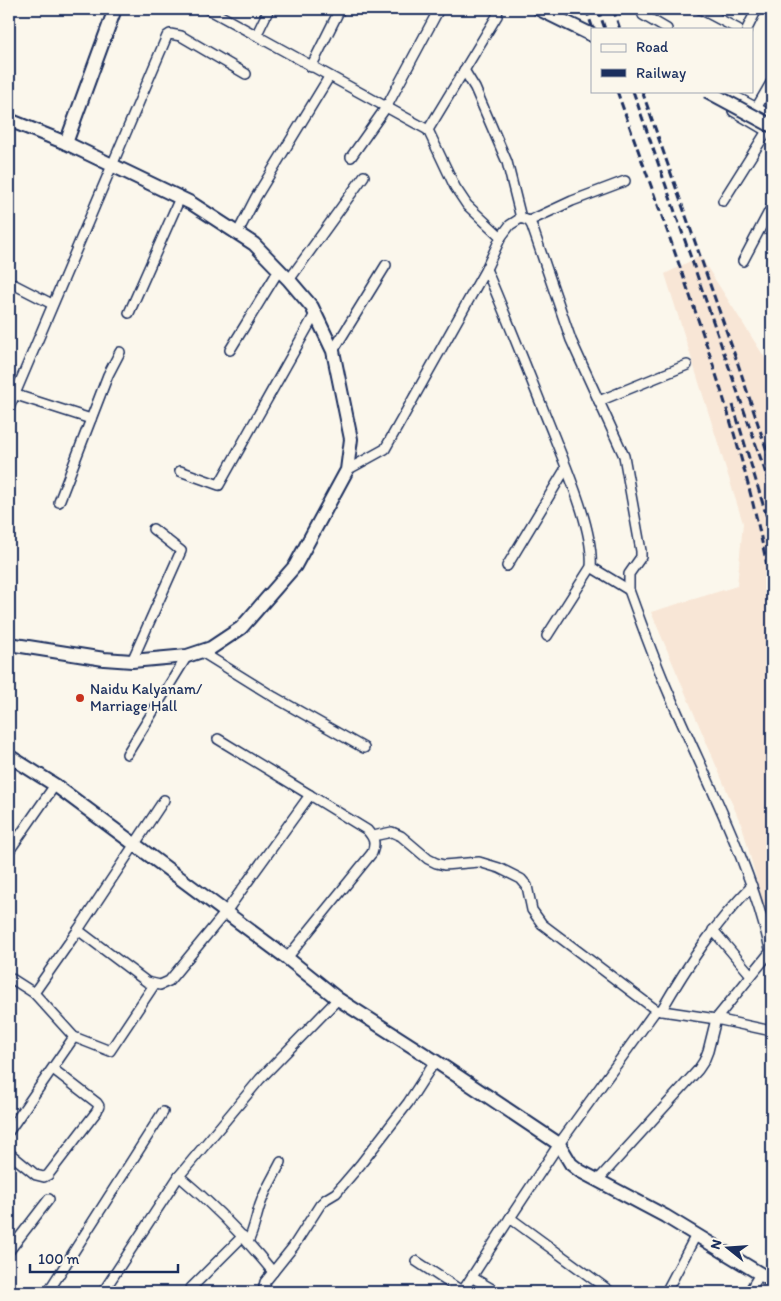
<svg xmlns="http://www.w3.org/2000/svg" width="781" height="1301" font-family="Itim,sans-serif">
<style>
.built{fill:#f8e6d6}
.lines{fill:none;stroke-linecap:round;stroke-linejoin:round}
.street-casing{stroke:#1b2f5e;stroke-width:12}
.secondary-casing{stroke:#1b2f5e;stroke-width:16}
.street{stroke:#fbf7ec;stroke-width:9}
.secondary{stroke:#fbf7ec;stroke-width:12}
.rail{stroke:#1b2f5e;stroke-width:3;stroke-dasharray:8 4;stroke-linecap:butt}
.secondary-bridge-casing{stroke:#1b2f5e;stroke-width:16;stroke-linecap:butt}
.secondary-bridge{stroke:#fbf7ec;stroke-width:12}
.poi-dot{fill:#c8321e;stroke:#fbf7ec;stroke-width:2}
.labels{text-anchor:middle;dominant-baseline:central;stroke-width:4;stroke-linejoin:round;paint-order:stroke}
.poi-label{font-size:15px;fill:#1b2f5e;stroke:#fbf7ec;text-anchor:start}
</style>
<rect width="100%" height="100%" fill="#fbf7ec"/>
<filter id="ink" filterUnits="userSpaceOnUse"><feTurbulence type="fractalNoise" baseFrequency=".02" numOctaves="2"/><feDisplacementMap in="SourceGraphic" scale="10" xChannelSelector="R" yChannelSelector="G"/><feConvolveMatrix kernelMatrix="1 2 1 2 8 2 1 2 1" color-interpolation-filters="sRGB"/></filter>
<g filter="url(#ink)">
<path class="built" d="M700 256 772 369V938L743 829 651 612 737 586 743 523 665 274Z"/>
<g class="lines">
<g class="street-casing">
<g id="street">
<path d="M208 9 428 130 455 187 467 205 501 237"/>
<path d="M646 9 643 15 667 29"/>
<path d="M700 9 738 29"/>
<path d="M747 29 757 9"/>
<path d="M257 34 269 9"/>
<path d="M311 67 340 9"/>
<path d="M464 70 475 88 507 162 521 218"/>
<path d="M725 91 772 116"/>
<path d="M733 111 772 134"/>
<path d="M754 112 772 81"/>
<path d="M428 130 497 16 498 9"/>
<path d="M351 157 387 106 439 9"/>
<path d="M723 201 767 131"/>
<path d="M529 221 572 201 625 181"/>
<path d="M237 234 256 197 329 77"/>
<path d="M743 261 772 206"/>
<path d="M486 269C510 325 532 382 555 439 568 472 594 532 591 567L547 636"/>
<path d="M289 280 364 176"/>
<path d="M9 282 52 304"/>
<path d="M129 313 180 198"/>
<path d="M230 350 279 270"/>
<path d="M333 351 386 265"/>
<path d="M10 393 91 419"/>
<path d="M599 401 687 365"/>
<path d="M9 408 167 36 170 34 181 36 246 74"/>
<path d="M347 470 385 449 486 269 501 237 510 225 521 218 529 221 532 226 571 340 624 456 641 551V557L629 574V590C642 626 655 662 670 696 707 782 752 865 772 957"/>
<path d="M180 471 219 485 315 314"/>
<path d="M59 502 108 375 120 352"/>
<path d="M507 566 566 468"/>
<path d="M591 567 629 590"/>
<path d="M200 651 274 697 364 748"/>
<path d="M132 661 181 551 153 529"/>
<path d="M218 739 310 795"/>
<path d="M127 754 187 656"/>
<path d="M373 836 392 832 401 836 428 859 436 863 444 865 479 862 499 868 521 879 527 886 532 910 542 924 656 1010 716 1019 772 1031"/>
<path d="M9 851 55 785"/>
<path d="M78 930 164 800"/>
<path d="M713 930 751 975"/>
<path d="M9 977 34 993 78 930 147 982 160 985 169 981 225 913 310 795 367 830C374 838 376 843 372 853L287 958"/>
<path d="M661 1011C687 966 715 923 752 886"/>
<path d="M74 1037 110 1051 154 985"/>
<path d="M9 1131 74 1037 34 993"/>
<path d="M9 1153 36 1175 44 1177 48 1175 97 1111 99 1106 97 1103 53 1069"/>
<path d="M179 1176C216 1207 243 1235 273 1272"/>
<path d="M598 1180 698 1070 704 1061 708 1051 716 1019 771 951"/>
<path d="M510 1218 611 1292"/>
<path d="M248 1242C254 1230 256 1217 260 1205 265 1190 274 1176 281 1162"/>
<path d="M9 1251 49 1199"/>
<path d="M416 1261 463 1292"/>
<path d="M473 1278 497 1292"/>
<path d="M191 1288 243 1236"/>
<path d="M48 1292 163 1112"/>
<path d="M103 1292 179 1176 260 1079 338 999"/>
<path d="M270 1292 264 1286 265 1282 293 1247 320 1205 326 1199 336 1193 360 1165 408 1103 435 1061"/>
<path d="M462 1292 510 1218 559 1144 656 1010"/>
<path d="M666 1292 696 1235"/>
<path d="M749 1292 760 1274"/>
</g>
</g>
<g class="secondary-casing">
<g id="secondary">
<path d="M539 9 592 35"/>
<path d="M9 120 66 143 191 203 254 244 289 280 312 307 333 351 351 439 347 470 295 566 241 628 211 648 187 656 132 661 104 659 9 644"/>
<path d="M66 143 115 9"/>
<path d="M9 756 55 785 287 958 338 999 435 1061 559 1144 571 1164 580 1171 665 1216 772 1281"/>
</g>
</g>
<use href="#street" class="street"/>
<use href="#secondary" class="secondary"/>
<g class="rail">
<path d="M586 9 593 29"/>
<path d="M598 9 605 29"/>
<path d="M613 9 620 29"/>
<path d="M617 91C675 255 740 419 772 591"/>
<path d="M633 91 772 491"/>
<path d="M642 91 739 367 772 466"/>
<path d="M733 405 772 534"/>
</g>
<g class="secondary-bridge-casing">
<path id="secondary-bridge" d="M707 91 772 126"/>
</g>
<use href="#secondary-bridge" class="secondary-bridge"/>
</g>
</g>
<circle class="poi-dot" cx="80" cy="698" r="5"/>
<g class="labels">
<g class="poi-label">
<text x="90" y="689">Naidu Kalyanam/<tspan x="90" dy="17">Marriage Hall</tspan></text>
</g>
</g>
<rect width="781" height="1301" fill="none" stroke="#fbf7ec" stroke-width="30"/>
<rect x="15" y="15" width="751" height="1271" fill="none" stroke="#1b2f5e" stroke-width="2" filter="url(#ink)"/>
<rect x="591" y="28" width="162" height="65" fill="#fbf7ec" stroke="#a1a7b3"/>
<rect x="601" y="44" width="25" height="8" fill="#fbf7ec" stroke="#a1a7b3"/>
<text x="636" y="52" font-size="15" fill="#1b2f5e">Road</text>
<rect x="601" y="69" width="25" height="8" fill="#1b2f5e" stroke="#a1a7b3"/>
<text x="636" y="78" font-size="15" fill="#1b2f5e">Railway</text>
<g transform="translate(728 1248) rotate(287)" stroke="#fbf7ec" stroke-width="4" paint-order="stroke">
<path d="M0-4L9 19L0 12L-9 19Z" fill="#1b2f5e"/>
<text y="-8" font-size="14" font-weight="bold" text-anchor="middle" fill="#1b2f5e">N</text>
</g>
<path d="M30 1264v8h148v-8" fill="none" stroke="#1b2f5e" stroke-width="2.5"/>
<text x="38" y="1264" font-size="15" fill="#1b2f5e" stroke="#fbf7ec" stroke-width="4" paint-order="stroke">100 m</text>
</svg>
